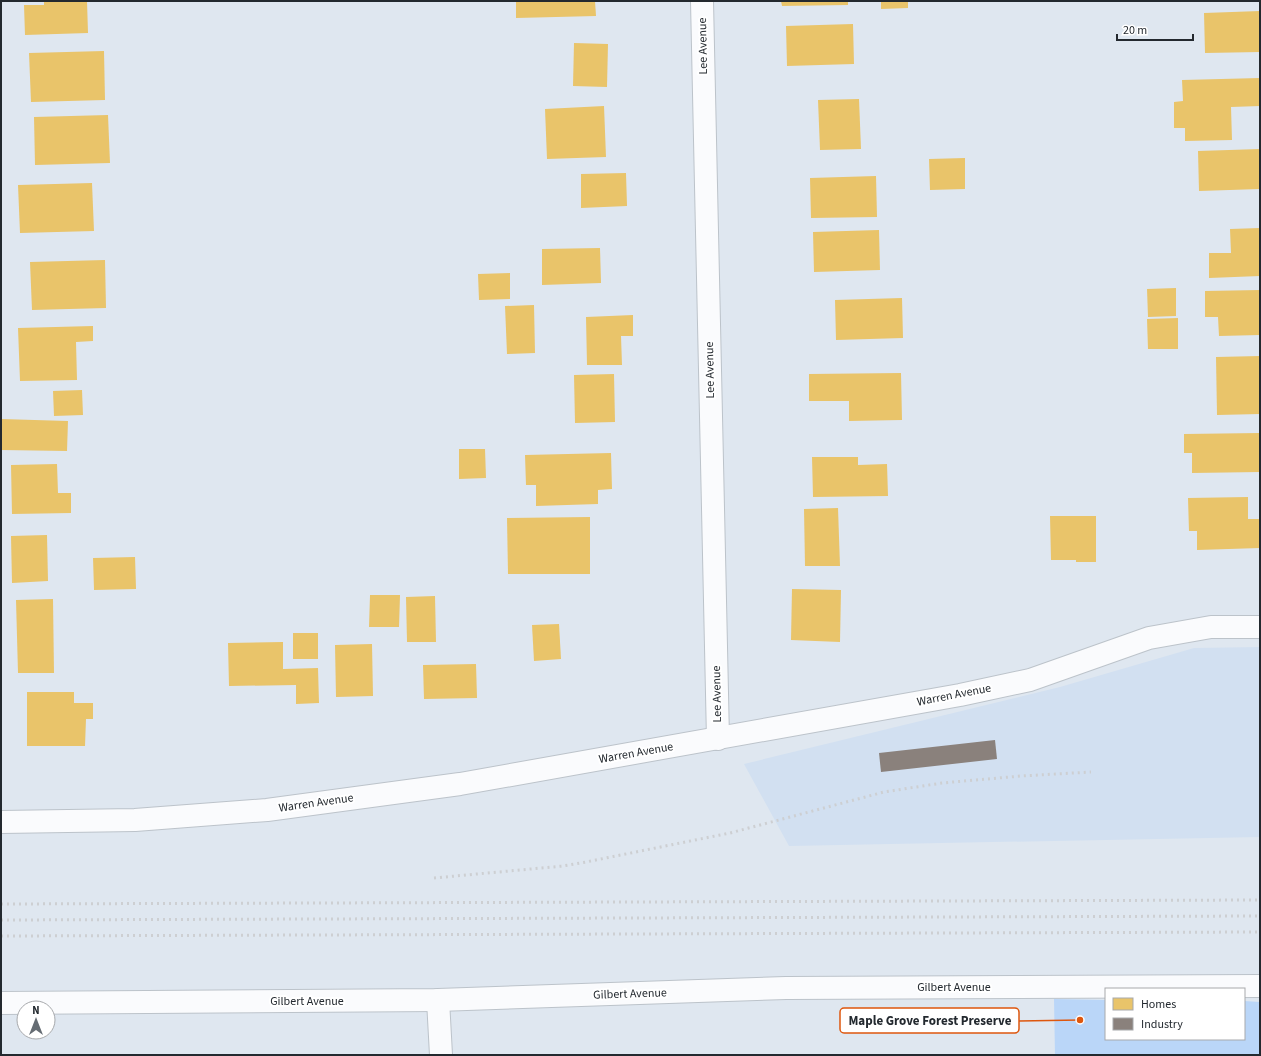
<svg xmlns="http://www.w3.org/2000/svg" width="1261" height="1056" font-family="'Source Sans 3',sans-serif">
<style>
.built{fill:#d2e0f1}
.green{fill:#bad6f8}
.homes{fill:#e9c46a}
.industry{fill:#8a817c}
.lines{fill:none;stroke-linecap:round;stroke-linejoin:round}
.street-casing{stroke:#bcc3ca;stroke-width:24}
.street{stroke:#fafbfd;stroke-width:22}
.rail{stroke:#cdcfd2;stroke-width:3;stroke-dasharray:2 4;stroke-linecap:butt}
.labels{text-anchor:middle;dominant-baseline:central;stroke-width:4;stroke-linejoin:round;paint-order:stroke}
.street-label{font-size:12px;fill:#23292f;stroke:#fff}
.leader{fill:none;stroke:#de570e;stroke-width:1.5}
.callout-dot{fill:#de570e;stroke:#fff;stroke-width:1.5}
.callout{fill:#fff;stroke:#de570e;stroke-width:1.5}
.callout-label{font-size:13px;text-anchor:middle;font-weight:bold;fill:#23292f}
</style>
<rect width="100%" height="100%" fill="#dfe7f0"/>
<path class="built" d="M1260 647V837L789 846 744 764 1060 687 1194 648Z"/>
<path class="green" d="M1054 999 1106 1000V1039H1244V1001L1260 1002V1055H1055Z"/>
<g class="homes">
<path d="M44 1H87L88 33 25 35 24 5H44Z"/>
<path d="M516 1H595L596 16 516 18Z"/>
<path d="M781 1H848V5L782 6Z"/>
<path d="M881 1H908V8L881 9Z"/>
<path d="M1260 11V52L1205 53 1204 13Z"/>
<path d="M853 24 854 64 787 66 786 26Z"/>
<path d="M574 43 608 44 607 87 573 86Z"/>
<path d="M104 51 105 100 31 102 29 53Z"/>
<path d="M1260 78V106L1231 107 1232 140 1185 141V128H1174V102L1183 101 1182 80Z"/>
<path d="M859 99 861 149 820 150 818 100Z"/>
<path d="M604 106 606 157 547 159 545 109Z"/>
<path d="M108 115 110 163 35 165 34 117Z"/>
<path d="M1260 149V189L1199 191 1198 151Z"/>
<path d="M965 158V189L930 190 929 159Z"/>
<path d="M626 173 627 206 581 208V174Z"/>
<path d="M876 176 877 217 811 218 810 178Z"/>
<path d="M92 183 94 231 20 233 18 185Z"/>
<path d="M1260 228V276L1209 278V253H1231L1230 229Z"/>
<path d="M879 230 880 270 814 272 813 232Z"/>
<path d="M600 248 601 283 542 285V249Z"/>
<path d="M105 260 106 308 32 310 30 262Z"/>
<path d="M510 273V299L479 300 478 274Z"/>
<path d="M1176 288V316L1148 317 1147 289Z"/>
<path d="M1260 290V335L1219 336 1218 317H1205V291Z"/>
<path d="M902 298 903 338 836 340 835 300Z"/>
<path d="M534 305 535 353 507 354 505 306Z"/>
<path d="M633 315V336H621L622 365H587L586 317Z"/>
<path d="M1178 318V349H1148L1147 319Z"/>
<path d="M93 326V341L76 342 77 380 20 381 18 328Z"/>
<path d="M1260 356V414L1217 415 1216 357Z"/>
<path d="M901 373 902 420 849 421V401H809V374Z"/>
<path d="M614 374 615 422 575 423 574 375Z"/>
<path d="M82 390 83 415 54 416 53 391Z"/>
<path d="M1 419 68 421 67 451 1 450Z"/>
<path d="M1260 433V472L1192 473V453H1184V434Z"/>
<path d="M459 449H485L486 478 459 479Z"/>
<path d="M611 453 612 489 598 490V504L536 506V485H526L525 455Z"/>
<path d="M812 457H858V465L887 464 888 496 813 497Z"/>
<path d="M57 464 58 493H71V513L12 514 11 465Z"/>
<path d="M1248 497V519H1260V548L1197 550V531H1189L1188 498Z"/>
<path d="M838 508 840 566H805L804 509Z"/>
<path d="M1050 516H1096V562H1076V560H1051Z"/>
<path d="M590 517V574H508L507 518Z"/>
<path d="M47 535 48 581 12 583 11 536Z"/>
<path d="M135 557 136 589 94 590 93 558Z"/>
<path d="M792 589 841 590 840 642 791 640Z"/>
<path d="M370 595H400L399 627H369Z"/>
<path d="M435 596 436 642H407L406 597Z"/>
<path d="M53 599 54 673H18L16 600Z"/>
<path d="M559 624 561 659 534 661 532 625Z"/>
<rect x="293" y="633" width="25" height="26"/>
<path d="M283 642V669L318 668 319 703 296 704V685L229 686 228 643Z"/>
<path d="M372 644 373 696 336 697 335 645Z"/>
<path d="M476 664 477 698 424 699 423 665Z"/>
<path d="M27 692H74V703H93V719H86L85 746H27Z"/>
</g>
<path class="industry" d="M995 740 997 759 881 772 879 753Z"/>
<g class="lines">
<g class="street-casing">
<g id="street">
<path d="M702 1 718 739"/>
<path d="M1 822 135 820 267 810 460 784 960 695 1030 680 1149 638 1211 627H1260"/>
<path d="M438 1000 441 1055"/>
<path d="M1 1003 438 1000 786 988 1260 986"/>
</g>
</g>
<use href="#street" class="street"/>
<g class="rail">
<path d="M434 878 563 866 586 862 730 833 884 792 942 783 1021 776 1091 772"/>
<path d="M1 904 1260 900"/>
<path d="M1 920 1260 916"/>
<path d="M1 936 1260 932"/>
</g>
</g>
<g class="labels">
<g class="street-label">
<text transform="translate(703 46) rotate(-91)">Lee Avenue</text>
<text transform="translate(710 370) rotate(-91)">Lee Avenue</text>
<text transform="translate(717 694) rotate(-91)">Lee Avenue</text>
<text transform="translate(954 695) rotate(-11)">Warren Avenue</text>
<text transform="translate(636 753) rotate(-10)">Warren Avenue</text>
<text transform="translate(316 803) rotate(-8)">Warren Avenue</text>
<text x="954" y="987">Gilbert Avenue</text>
<text transform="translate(630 994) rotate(-2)">Gilbert Avenue</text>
<text x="307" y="1001">Gilbert Avenue</text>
</g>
</g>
<path class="leader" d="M1080 1020L1019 1021"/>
<circle class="callout-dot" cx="1080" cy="1020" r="4"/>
<rect class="callout" x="840" y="1008" width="179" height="25" rx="4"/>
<g class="callout-label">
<text x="930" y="1025">Maple Grove Forest Preserve</text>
</g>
<rect width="1261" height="1056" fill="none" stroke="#23292f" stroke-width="4"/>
<rect x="1105" y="988" width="140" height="52" fill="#ffffff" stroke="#a7a9ac"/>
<rect x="1113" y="998" width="20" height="12" fill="#e9c46a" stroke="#a7a9ac"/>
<text x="1141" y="1008" font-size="12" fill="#23292f">Homes</text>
<rect x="1113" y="1018" width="20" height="12" fill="#8a817c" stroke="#a7a9ac"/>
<text x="1141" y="1028" font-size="12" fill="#23292f">Industry</text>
<g transform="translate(36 1020)"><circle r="19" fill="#ffffff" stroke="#a7a9ac"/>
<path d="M0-3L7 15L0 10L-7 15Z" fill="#656c73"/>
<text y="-6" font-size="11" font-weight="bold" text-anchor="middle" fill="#23292f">N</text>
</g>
<path d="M1117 34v6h76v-6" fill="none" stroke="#23292f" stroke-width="2"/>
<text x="1123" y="34" font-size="12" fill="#23292f" stroke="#ffffff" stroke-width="3" paint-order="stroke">20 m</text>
</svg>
